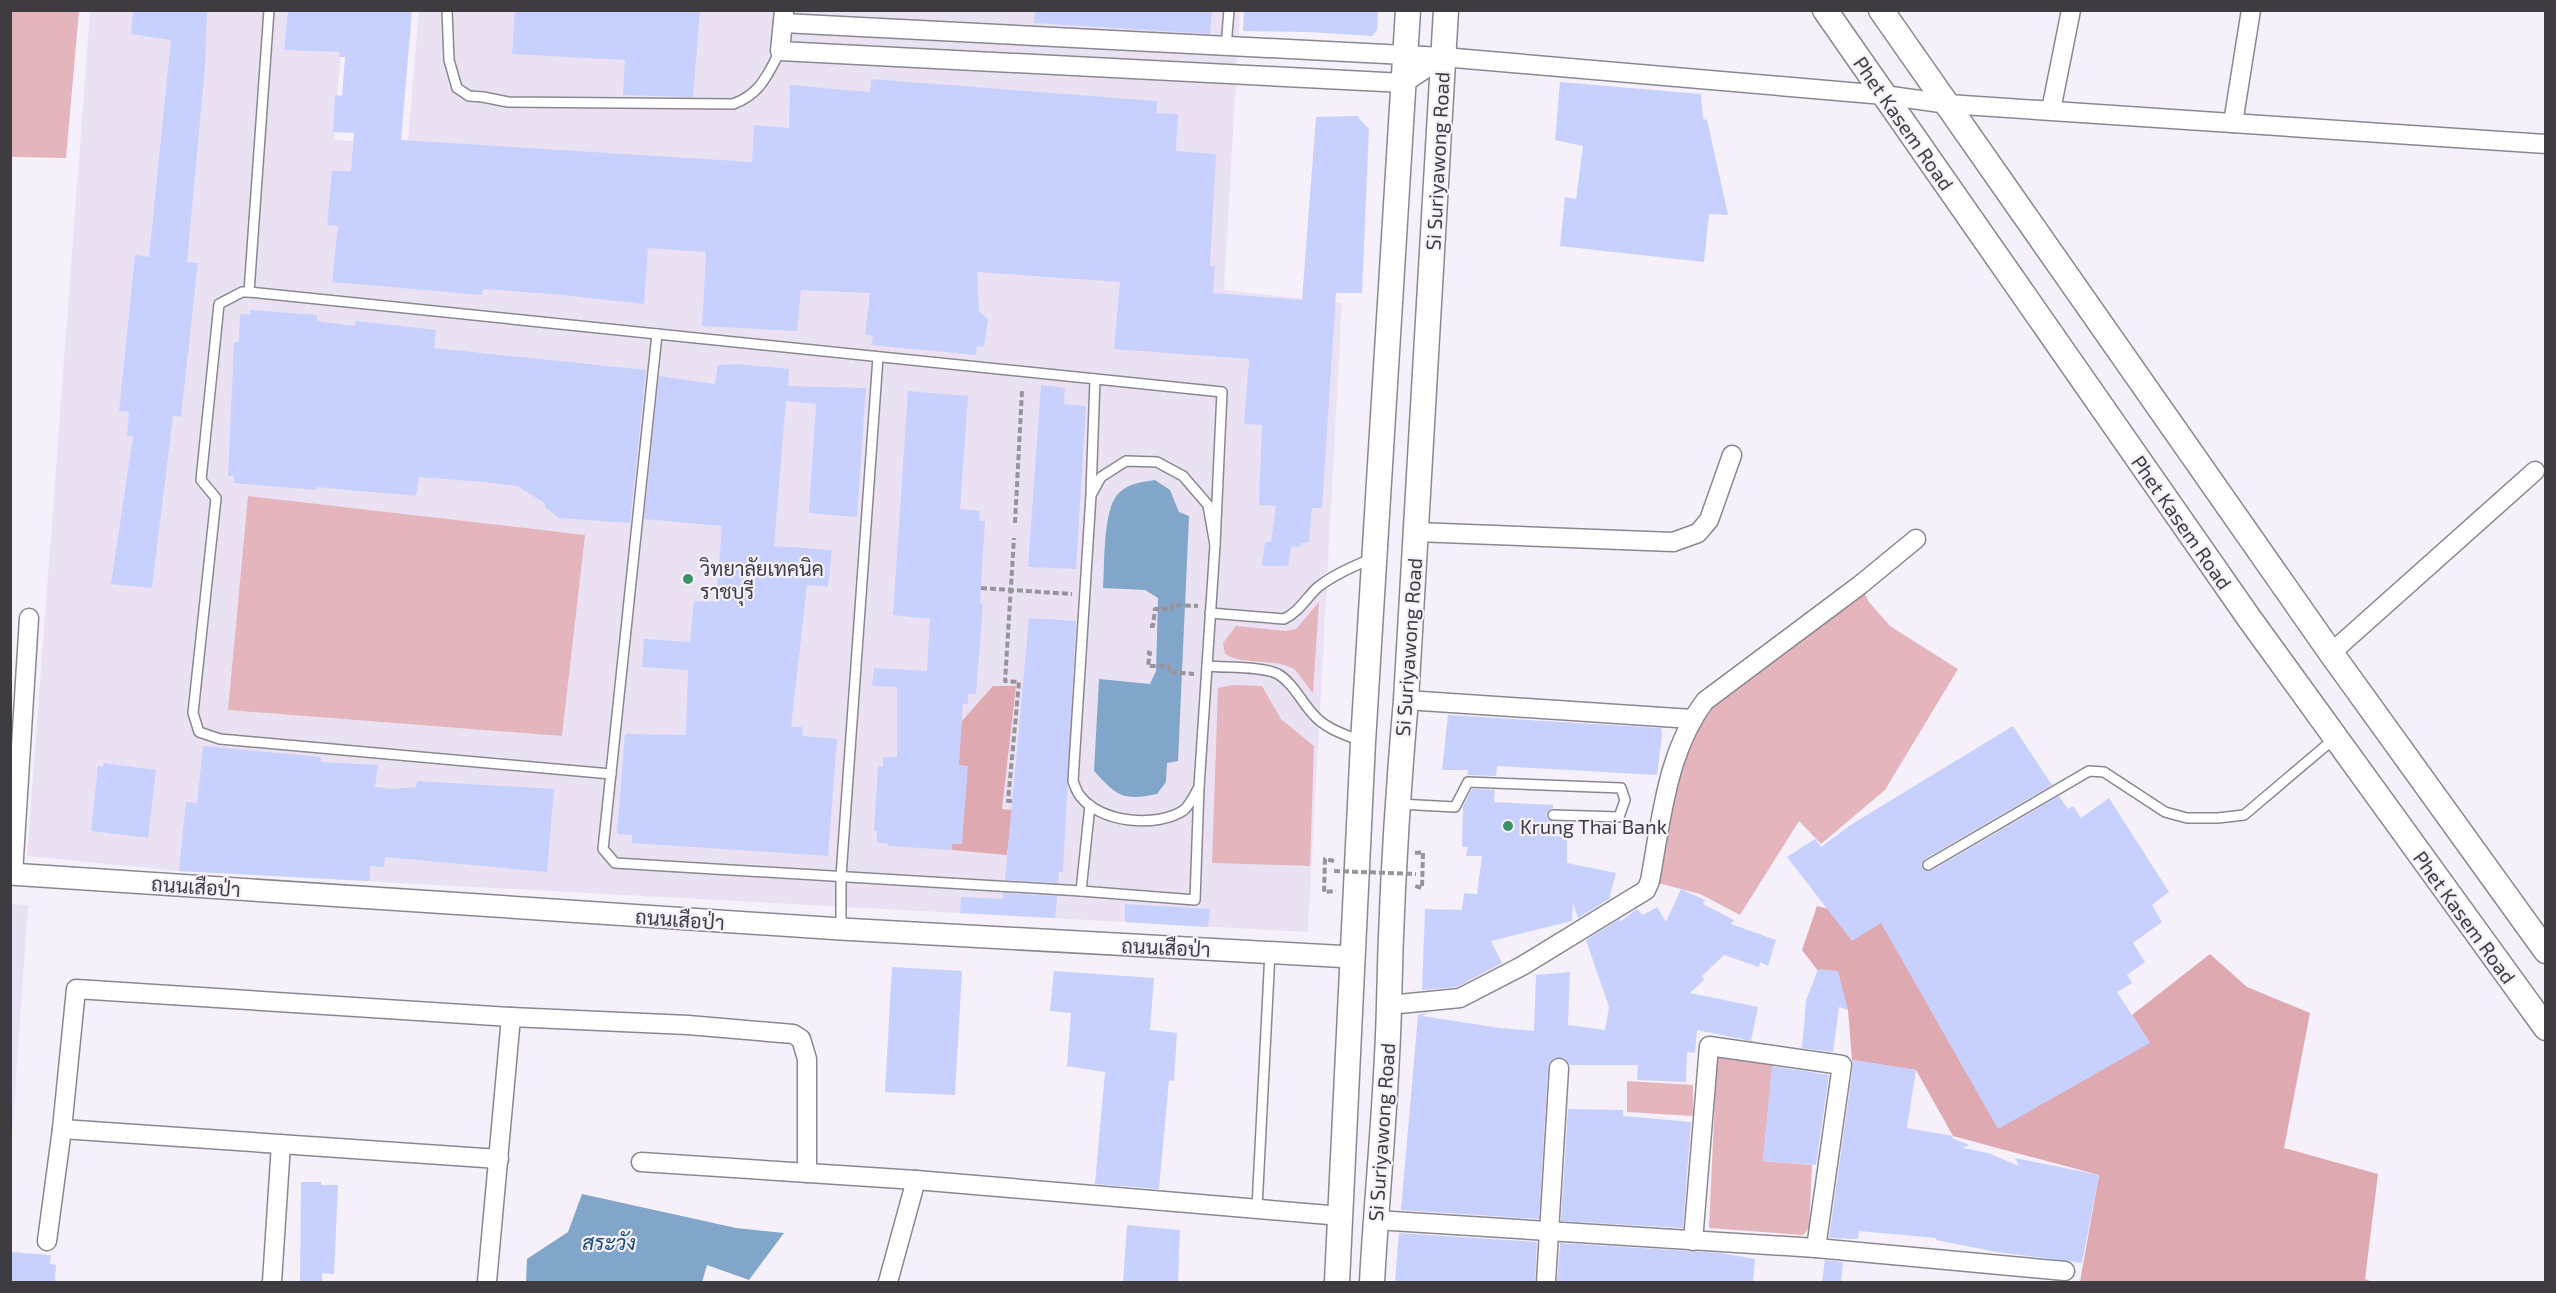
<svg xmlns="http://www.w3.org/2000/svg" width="2556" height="1293" font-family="'Exo 2',Sarabun,sans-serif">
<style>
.built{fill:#eae2f3;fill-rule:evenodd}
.green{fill:#e5b5bd}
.forest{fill:#dfa9b2}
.water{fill:#82a6c9}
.building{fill:#c8d0fe}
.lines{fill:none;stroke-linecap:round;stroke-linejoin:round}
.service-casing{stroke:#8b8790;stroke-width:12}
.minor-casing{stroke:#8b8790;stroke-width:21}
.tertiary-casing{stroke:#8b8790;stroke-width:24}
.secondary-casing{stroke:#8b8790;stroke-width:27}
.path{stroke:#98949b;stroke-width:4;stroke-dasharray:6 3;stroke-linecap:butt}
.service{stroke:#fff;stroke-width:9}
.minor{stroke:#fff;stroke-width:18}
.tertiary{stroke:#fff;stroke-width:21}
.secondary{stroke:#fff;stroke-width:24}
.path-bridge{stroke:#98949b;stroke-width:4;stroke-dasharray:6 3;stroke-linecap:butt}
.poi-dot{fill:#3b9064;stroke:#f5f0fa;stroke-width:2}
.labels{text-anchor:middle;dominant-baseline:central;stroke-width:4.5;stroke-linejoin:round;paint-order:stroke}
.street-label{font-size:20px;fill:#3e3c40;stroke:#f5f0fa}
.poi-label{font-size:20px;fill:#3e3c40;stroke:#f5f0fa;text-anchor:start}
.water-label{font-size:21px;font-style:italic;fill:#164e7b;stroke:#f5f0fa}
</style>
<rect width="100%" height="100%" fill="#f5f0fa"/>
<g class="built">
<path d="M90 11H344L334 139 407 149 419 11H1240L1224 290 1342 303 1308 932 179 871 27 856ZM327 221 651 248 327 225Z"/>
<path d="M11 904 28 905 11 1153 10 904Z"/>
</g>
<g class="green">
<path d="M11 10 79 11 66 158 11 157Z"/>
<path d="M248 496 585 535 562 736 228 710Z"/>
<path d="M1860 585 1869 602 1890 626 1958 669 1885 790 1821 844 1799 821 1740 915 1700 894 1650 881 1692 719Z"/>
<path d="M1319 602 1313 693C1307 687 1298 671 1292 668 1271 658 1246 666 1225 654L1223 643 1236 626 1286 631 1296 629Z"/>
<path d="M1233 685 1262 686 1281 719 1314 746 1310 866 1212 863 1218 688Z"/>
<path d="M1717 1054 1773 1061 1763 1161 1812 1165 1809 1229 1803 1235 1709 1228Z"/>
<path d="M1627 1081 1693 1085V1116L1627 1112Z"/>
</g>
<g class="forest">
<path d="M993 686H1016L1002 809 1012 810 1007 855 952 850V844H962L957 765 962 721Z"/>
<path d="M1817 906 1881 923 2150 1043 2132 1015 2210 954 2247 987 2310 1013 2284 1148 2378 1174 2365 1279 2372 1282H2080L2099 1175 1953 1136 1916 1070 1852 1060 1848 1010 1802 950Z"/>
</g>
<g class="water">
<path d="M1155 480 1170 490 1179 512 1189 516 1178 761 1167 763 1166 782 1157 794C1122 801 1117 796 1094 771L1099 679 1150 684 1156 671 1158 598 1145 590 1103 588C1105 565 1102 507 1120 492 1130 483 1142 482 1155 480Z"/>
<path d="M582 1194 736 1228 784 1233 749 1280 707 1265 702 1282H526L527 1259 568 1232Z"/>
</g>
<g class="building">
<path d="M133 10H207L205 67 187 262 198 263 181 417 173 416 152 588 111 584 133 436H127L129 412 119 411 135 255 149 257 171 40 131 34Z"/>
<path d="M288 10H412L401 140 752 162 754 125 789 128 790 85 870 92 871 79 1157 101V113L1178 114 1176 151 1216 154 1210 266H1215L1213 293 1302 300 1316 117 1357 116 1369 129 1362 293H1336L1322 508H1312L1309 542 1301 543 1300 547 1291 546 1288 566H1262L1265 542H1271L1276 506 1259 505 1262 425 1244 424 1249 359 1114 349 1120 282 977 272 979 311 988 319 984 347 977 346 976 355 871 345 873 336 865 335 870 293 801 290 797 331 702 326 706 252 648 248 644 304 553 294 483 289 482 295 332 282 338 226 327 225 332 171H351L354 133 333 132 335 95 342 96 345 57H339L340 52 284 50Z"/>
<path d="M515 10H700L693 97 623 95 625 60 512 54Z"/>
<path d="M1035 10H1212L1210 34 1034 23Z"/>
<path d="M1244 10H1378L1377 30 1372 36 1308 32 1243 31Z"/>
<path d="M1560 82 1701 94 1703 119 1707 120 1728 215 1709 214 1704 262 1560 246 1565 197 1576 199 1583 146 1555 140Z"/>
<path d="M250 310 317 315V321L355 326 356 321 436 330 434 348 646 370 630 523 559 518 545 507V503L517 486 482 482 419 477 416 496 316 487V490L234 483V476H228L234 342H239L240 314 250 315Z"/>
<path d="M738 364 789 369 788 386 866 388 857 517 809 513 816 404 786 401 774 546 832 550 828 587 807 585 791 727H802L803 736 837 739 828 856 632 843V835L617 834 625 734 686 735 688 670 642 667 644 639 690 642 694 601 716 602 722 526 644 519 659 376 715 384 718 365Z"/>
<path d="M1041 385 1065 388 1064 404 1086 406 1076 569 1028 567Z"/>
<path d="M908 391 968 396 960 509 980 511 979 521H985L980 603 983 604 976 694H968V704H963L959 765 968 766 962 844H952V850L888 846 887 843H877V831H874L878 766 883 767V757H897V687L872 686 874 668 927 671 930 619 893 615Z"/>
<path d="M1029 618 1076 621 1063 872H1059L1058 883 1005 880Z"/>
<path d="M1448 715 1661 728 1662 735 1657 775 1497 766 1496 776 1467 775 1468 770H1442Z"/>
<path d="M2013 726 2052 785 1925 859 1921 864 1923 869 1931 871 2059 796 2068 809 2073 806 2081 818 2109 798 2169 892 2152 905 2162 922 2133 943 2145 962 2127 975 2132 983 2117 992 2150 1043 1998 1129 1881 923 1852 941 1787 857 1815 839 1821 847 1852 824Z"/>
<path d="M203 746 321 757V762L378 765 375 787 393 789 416 787 417 781 554 789 547 872 385 857 384 867 370 866V881L179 871 186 802 197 803Z"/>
<path d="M104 763 156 770 148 838 91 831 98 766 103 767Z"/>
<path d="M1472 789 1495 790 1494 802 1553 805V808L1548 811 1546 815 1549 820 1553 822 1554 836 1567 837V863L1616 873 1609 899 1578 918 1573 903 1572 921 1491 941 1502 963 1457 987 1422 990 1425 909 1462 910 1464 893 1477 894 1482 856H1466L1468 847H1462L1463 806Z"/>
<path d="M1681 889 1705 900 1703 904 1734 920 1731 924 1776 940 1768 966 1760 962 1759 967 1724 955 1702 976 1704 980 1690 993 1758 1007 1751 1041 1697 1030 1695 1053 1687 1052 1686 1082 1637 1080 1638 1065H1570L1565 1058H1555L1548 1067 1539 1219 1401 1210 1418 1015 1429 1012 1422 1016 1500 1028 1534 1031 1536 975 1570 972 1568 1025 1605 1030 1609 1007 1586 940 1620 919V922L1637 909 1643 915 1657 907 1666 922Z"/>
<path d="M1003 893 1057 896 1055 918 960 913 961 897 1003 899Z"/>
<path d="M1125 904 1210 909 1208 927 1125 922Z"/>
<path d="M892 967 962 971 955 1095 885 1092Z"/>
<path d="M1818 969 1838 971 1848 1010 1839 1007 1833 1052 1802 1048 1806 1001Z"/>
<path d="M1054 971 1154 978 1150 1030 1177 1033 1174 1081 1169 1080 1159 1189 1095 1184 1105 1072 1067 1066 1071 1013 1050 1011Z"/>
<path d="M1852 1060 1916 1070 1907 1128 1953 1136 1952 1138 1969 1145 1963 1148 1988 1153 2019 1166 2015 1158 2099 1175 2082 1263 1997 1252 1936 1240V1238L1859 1231 1858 1239 1829 1238 1853 1067Z"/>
<path d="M1772 1066 1829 1075 1816 1165 1763 1161Z"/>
<path d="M1568 1109 1623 1110V1116L1691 1122 1683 1228 1561 1221Z"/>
<path d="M301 1182H321V1185H338L334 1274 322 1273V1282H300Z"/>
<path d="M1127 1225 1180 1230 1178 1282H1123Z"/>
<path d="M1399 1233 1537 1242 1535 1282H1395Z"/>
<path d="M1560 1243 1720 1253 1755 1259 1753 1282H1557Z"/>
<path d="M10 1252 51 1255 50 1264 56 1265 55 1282H10Z"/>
<path d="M1825 1260 1843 1262 1841 1282H1822Z"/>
</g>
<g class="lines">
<g class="service-casing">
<g id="service">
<path d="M447 10 449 60 457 88 469 96 483 97 508 102 733 104C760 94 767 76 780 51"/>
<path d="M1226 47 1229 10"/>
<path d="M249 292 269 10"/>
<path d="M657 334 603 849 615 863 1081 891 1195 900 1199 787"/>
<path d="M1126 461 1157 462 1183 476 1208 505 1215 545 1199 787C1195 794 1190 805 1184 810 1158 828 1101 823 1081 797 1077 793 1075 786 1073 781L1091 495 1101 477Z"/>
<path d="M1091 492 1095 379"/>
<path d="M1210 613 1284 619C1299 612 1306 598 1318 587 1335 574 1354 566 1373 558"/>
<path d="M1207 666C1225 668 1263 666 1278 674 1293 683 1301 701 1312 713 1324 728 1343 734 1361 741"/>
<path d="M611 774 220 739 199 732 193 713 216 498 201 480 219 304 242 292H249L1222 392 1215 545"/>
<path d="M1399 804 1455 807 1468 782 1621 788 1625 800 1619 817 1553 815"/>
<path d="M1928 865 2089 771 2104 772 2165 812 2187 818H2218L2244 815 2335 738"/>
<path d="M1081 891 1090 805"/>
<path d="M841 929V876L878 357"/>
<path d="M1257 1208 1270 952"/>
</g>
</g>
<g class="minor-casing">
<g id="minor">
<path d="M784 11 780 51 1404 83 1443 57"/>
<path d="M783 23 1443 57 1884 95 1948 104 2546 144"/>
<path d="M2051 110 2071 10"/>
<path d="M2233 123 2251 10"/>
<path d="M1416 532 1673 542 1698 533 1709 520 1732 455"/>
<path d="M2331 653 2535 471"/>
<path d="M1406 700 1692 719"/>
<path d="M13 874 29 618"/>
<path d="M1389 1005 1460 998 1522 966 1646 890 1650 881C1661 821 1667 751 1705 701L1860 585 1916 539"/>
<path d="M62 1129 499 1159"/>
<path d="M641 1162 916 1180 1341 1216"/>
<path d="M1376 1220 1816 1248 2065 1271"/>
<path d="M47 1241 62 1129 76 989 511 1017 688 1025 793 1034 801 1039 807 1059V1173"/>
<path d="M1693 1241 1709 1046 1842 1065 1816 1248"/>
<path d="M272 1282 281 1144"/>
<path d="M487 1282 511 1017"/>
<path d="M888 1282 916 1180"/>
<path d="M1546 1282 1559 1068"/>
</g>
</g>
<g class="tertiary-casing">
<path id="tertiary" d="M10 874 841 929 1351 957"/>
</g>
<g class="secondary-casing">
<g id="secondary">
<path d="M1825 10 2249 618 2546 1028"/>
<path d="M1881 10 2331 653 2546 951"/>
<path d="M1337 1282 1363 742 1408 10"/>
<path d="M1372 1282C1377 1190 1387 1097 1389 1005 1391 903 1397 802 1406 700L1446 10"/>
</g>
</g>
<g class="path">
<path d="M1015 523 1022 391"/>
<path d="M981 588 1072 594"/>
<path d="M1150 626H1153L1155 609H1172V605L1198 606"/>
<path d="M1147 652 1150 653 1148 666H1169V672L1194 674"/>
<path d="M1012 801H1008L1019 682 1005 681 1014 538"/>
<path d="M1415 853 1423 852 1422 888 1415 886"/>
<path d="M1334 861 1325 859 1324 892 1336 891"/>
</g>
<use href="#service" class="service"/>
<use href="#minor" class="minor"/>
<use href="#tertiary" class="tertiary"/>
<use href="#secondary" class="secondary"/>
<path class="path-bridge" d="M1334 871 1416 874"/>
</g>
<g class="poi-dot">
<circle cx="688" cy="579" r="6"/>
<circle cx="1508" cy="826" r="6"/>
</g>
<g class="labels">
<g class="street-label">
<text transform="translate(1904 123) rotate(55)">Phet Kasem Road</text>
<text transform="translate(1437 161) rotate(-87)">Si Suriyawong Road</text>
<text transform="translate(2182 522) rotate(55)">Phet Kasem Road</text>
<text transform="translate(1408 647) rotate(-86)">Si Suriyawong Road</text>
<text transform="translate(196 886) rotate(4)">ถนนเสือป่า</text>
<text transform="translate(2465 917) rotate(54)">Phet Kasem Road</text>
<text transform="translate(680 919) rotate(4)">ถนนเสือป่า</text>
<text transform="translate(1166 947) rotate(3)">ถนนเสือป่า</text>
<text transform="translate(1381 1132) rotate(-86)">Si Suriyawong Road</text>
</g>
<g class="poi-label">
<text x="700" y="568">วิทยาลัยเทคนิค<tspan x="700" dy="23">ราชบุรี</tspan></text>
<text x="1520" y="826">Krung Thai Bank</text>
</g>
<g class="water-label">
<text x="609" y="1241">สระวัง</text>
</g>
</g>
<rect width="2556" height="1293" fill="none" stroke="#3e3c40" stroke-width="24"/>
</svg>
